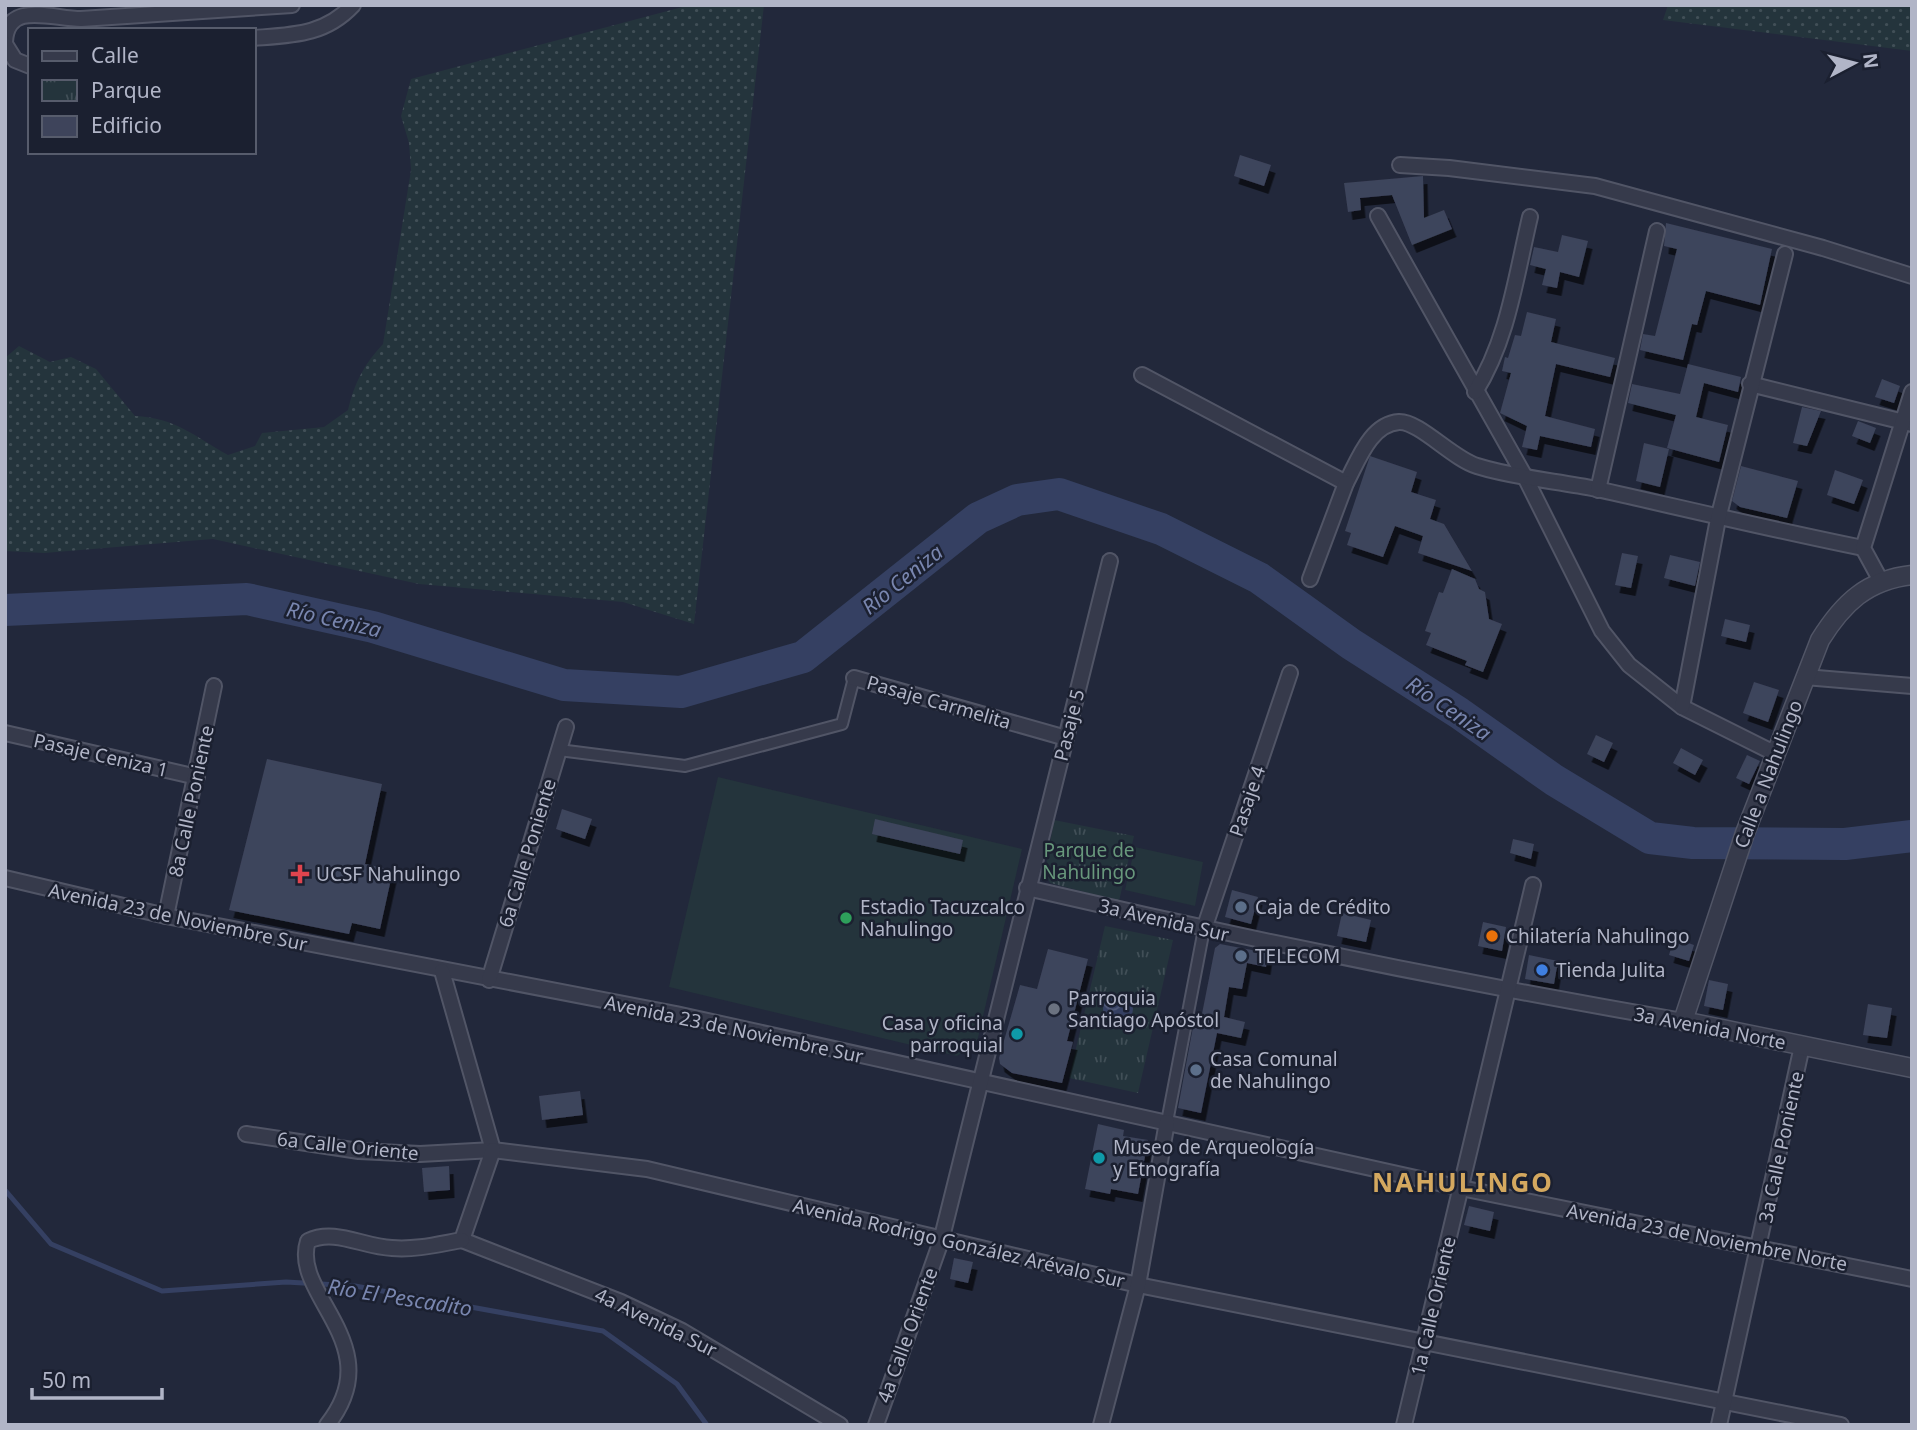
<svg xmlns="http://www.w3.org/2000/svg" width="1917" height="1430" font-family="'Noto Sans',sans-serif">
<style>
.grass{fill:url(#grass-dots)}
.park{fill:url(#park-tufts)}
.garden{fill:#24343c}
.water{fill:url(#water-waves)}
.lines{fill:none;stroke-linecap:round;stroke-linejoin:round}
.stream{stroke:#354062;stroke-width:5}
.river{stroke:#354062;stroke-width:32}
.building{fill:#3e445b;filter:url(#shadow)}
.pedestrian-casing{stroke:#515566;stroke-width:14}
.minor-casing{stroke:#515566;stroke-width:18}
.tertiary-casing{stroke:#515566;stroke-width:21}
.pedestrian{stroke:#363a4b;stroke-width:10}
.minor{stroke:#363a4b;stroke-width:14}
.tertiary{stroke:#363a4b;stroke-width:18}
.health-dot{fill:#e0444e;stroke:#1b2030;stroke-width:2.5}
.service-dot{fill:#5c6f8a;stroke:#1b2030;stroke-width:2.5}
.leisure-dot{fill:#2e9e5b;stroke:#1b2030;stroke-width:2.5}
.food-dot{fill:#e8710a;stroke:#1b2030;stroke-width:2.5}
.shop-dot{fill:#3f7fe0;stroke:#1b2030;stroke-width:2.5}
.worship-dot{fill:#6b7280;stroke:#1b2030;stroke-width:2.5}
.culture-dot{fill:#0f9aa8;stroke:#1b2030;stroke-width:2.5}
.labels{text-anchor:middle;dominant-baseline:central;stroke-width:5;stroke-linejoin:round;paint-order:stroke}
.street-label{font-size:19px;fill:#b1b5c7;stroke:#1b2030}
.park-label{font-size:19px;fill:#68987c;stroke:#1b2030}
.poi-label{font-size:19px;fill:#b1b5c7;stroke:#1b2030;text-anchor:start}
.water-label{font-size:21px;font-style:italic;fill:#7986af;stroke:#1b2030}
.district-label{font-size:26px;font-weight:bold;letter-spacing:2px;fill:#d4a85f;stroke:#1b2030}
</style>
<defs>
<pattern id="grass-dots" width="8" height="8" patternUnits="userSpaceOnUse" patternTransform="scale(1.75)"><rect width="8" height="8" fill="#24343c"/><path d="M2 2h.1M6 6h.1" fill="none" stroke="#414f57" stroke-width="1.8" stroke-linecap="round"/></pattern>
<pattern id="park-tufts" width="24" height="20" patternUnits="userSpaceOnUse" patternTransform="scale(1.75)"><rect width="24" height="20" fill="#24343c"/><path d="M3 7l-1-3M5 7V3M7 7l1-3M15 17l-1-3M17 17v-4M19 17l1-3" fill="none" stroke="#414f57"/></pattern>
<pattern id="water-waves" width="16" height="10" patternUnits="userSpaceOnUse" patternTransform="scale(1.75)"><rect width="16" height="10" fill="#354062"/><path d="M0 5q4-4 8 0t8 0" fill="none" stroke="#505977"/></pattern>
<filter id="shadow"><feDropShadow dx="4.5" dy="8" stdDeviation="0" flood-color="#0009"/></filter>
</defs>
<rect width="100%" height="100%" fill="#22283b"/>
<g class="grass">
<path d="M690 5H764L694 624 623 602 419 584 213 539 44 553 5 551V358L19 346 50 362 71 357 96 369 135 416C176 418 194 436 228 455L255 446 262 433 324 427 348 410C354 383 365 363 383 344L411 170 409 143 401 116 411 79Z"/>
<path d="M1668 5H1912V51L1663 20Z"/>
</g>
<g class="park">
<path d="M1054 820 1134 836 1119 901 1050 883 1045 872Z"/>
<path d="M1105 926 1173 940 1138 1093 1069 1078Z"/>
</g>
<g class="garden">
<path d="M718 777 1022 849 977 1042 957 1056 669 987Z"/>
<path d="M1135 847 1203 862 1195 906 1125 890Z"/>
</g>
<circle class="water" cx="1118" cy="1009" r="15"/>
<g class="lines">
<path class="stream" d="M5 1190 51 1244 162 1291 286 1282 355 1286 603 1331 677 1384 707 1425"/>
<path class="river" d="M5 610 247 599 373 627 564 685 681 692 803 657 978 518 1017 500 1059 494 1161 529 1259 578 1351 644 1459 713 1554 780 1650 838 1693 843 1845 844 1912 836"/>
</g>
<g class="building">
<path d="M1240 155 1271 165 1264 186 1234 176Z"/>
<path d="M1423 176 1424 218 1444 210 1452 229 1412 245 1392 195 1360 198 1361 210 1348 212 1344 183Z"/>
<path d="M1666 223 1772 249 1760 305 1706 291 1697 325 1692 324 1683 360 1640 350 1643 334 1655 336 1677 249 1664 246Z"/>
<path d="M1562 235 1588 241 1579 277 1560 272 1557 288 1542 285 1546 269 1530 265 1534 247 1558 252Z"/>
<path d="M1527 312 1556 319 1551 342 1615 358 1610 377 1556 364 1545 416 1595 429 1591 447 1540 436 1537 450 1522 447 1527 426 1500 413 1511 373 1502 371 1505 357 1508 358 1515 335 1521 336Z"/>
<path d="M1688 364 1741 377 1738 392 1704 383 1696 417 1728 425 1719 462 1667 448 1676 415 1628 403 1632 384 1680 394Z"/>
<path d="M1882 379 1900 386 1894 403 1875 397Z"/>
<path d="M1802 407 1821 411 1807 446 1793 443Z"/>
<path d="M1858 421 1876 428 1870 443 1852 436Z"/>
<path d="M1644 443 1669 449 1660 487 1636 481Z"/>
<path d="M1370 456 1417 472 1411 492 1436 500 1430 519 1444 524 1472 571 1418 553 1423 536 1395 526 1383 557 1347 545 1351 533 1345 531Z"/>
<path d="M1741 466 1798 481 1787 518 1740 507 1732 501Z"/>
<path d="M1835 470 1863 480 1854 504 1827 495Z"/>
<path d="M1622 553 1638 556 1631 588 1615 585Z"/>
<path d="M1670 555 1700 562 1695 586 1664 578Z"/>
<path d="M1452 569 1475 579 1479 589 1485 592 1489 619 1502 624 1483 672 1465 665 1467 661 1426 645 1431 633 1425 631 1439 592 1443 593Z"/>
<path d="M1725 619 1750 625 1746 642 1721 636Z"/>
<path d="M1754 682 1779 690 1768 722 1743 713Z"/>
<path d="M1596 735 1613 743 1604 762 1587 754Z"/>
<path d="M1681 748 1703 760 1695 775 1673 763Z"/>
<path d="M1747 755 1760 761 1749 784 1736 778Z"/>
<path d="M267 759 382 784 365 864 393 870 380 929 352 923 349 934 229 910Z"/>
<path d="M562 809 592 819 585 839 556 829Z"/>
<path d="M875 819 963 840 960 854 872 834Z"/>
<path d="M1513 839 1534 844 1531 859 1510 853Z"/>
<path d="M1232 890 1258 897 1251 924 1225 917Z"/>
<path d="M1342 913 1371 920 1366 942 1337 936Z"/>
<path d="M1483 922 1506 927 1502 951 1478 946Z"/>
<path d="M1674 938 1694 945 1689 961 1669 955Z"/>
<path d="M1220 944 1268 953 1266 967 1247 963 1242 989 1229 987 1224 1017 1245 1022 1241 1038 1217 1033 1201 1113 1178 1108 1193 1027 1199 1029 1215 948Z"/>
<path d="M1048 949 1088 959 1067 1041 1073 1042 1062 1083 1012 1073 1000 1064 999 1058 1020 985 1037 989Z"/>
<path d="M1529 955 1558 961 1554 984 1525 979Z"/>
<path d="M1709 980 1728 984 1723 1010 1704 1006Z"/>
<path d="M1868 1004 1892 1008 1887 1038 1863 1035Z"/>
<path d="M580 1091 583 1115 542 1120 539 1096Z"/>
<path d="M1098 1124 1124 1130 1123 1136 1148 1140 1138 1194 1111 1189 1110 1194 1085 1189Z"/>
<path d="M449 1166 450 1190 424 1192 422 1168Z"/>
<path d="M1469 1206 1494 1212 1490 1231 1464 1225Z"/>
<path d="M954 1258 973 1262 968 1283 950 1279Z"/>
</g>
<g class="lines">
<g class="pedestrian-casing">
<g id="pedestrian">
<path d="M559 750 685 766 842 724 854 678"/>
<path d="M1167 1122 1204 929"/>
</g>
</g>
<g class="minor-casing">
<g id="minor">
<path d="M254 38C293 35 325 35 353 5"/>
<path d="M5 42C7 0 52 19 81 19L292 5"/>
<path d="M5 44 15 60 30 66"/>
<path d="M1400 165 1449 168 1595 186 1823 248 1912 276"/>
<path d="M1378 216 1524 475 1602 631 1629 665 1682 707 1774 753"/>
<path d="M1142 375 1346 483C1358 461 1370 424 1399 422 1419 421 1453 459 1477 466 1515 478 1558 481 1597 489 1686 509 1774 530 1863 548"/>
<path d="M1750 384 1912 424"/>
<path d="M1475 392C1508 340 1516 276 1530 217"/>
<path d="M1598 490 1657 231"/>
<path d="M1310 579 1346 483"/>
<path d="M1882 583 1863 548 1912 392"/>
<path d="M1805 677 1912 686"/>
<path d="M854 678 1066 738"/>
<path d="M1682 707 1718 519 1785 254"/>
<path d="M5 733 197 777"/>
<path d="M5 878 166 916 676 1014 1461 1188 1912 1279"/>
<path d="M1027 888C1245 939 1463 983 1683 1021"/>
<path d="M166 916 214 686"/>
<path d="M1204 929 1290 673"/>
<path d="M442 971 493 1150"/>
<path d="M489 980 566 727"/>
<path d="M246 1134 359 1151 420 1154 493 1150 647 1169 1138 1285 1841 1425"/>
<path d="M462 1240 621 1302 682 1331 840 1425"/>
<path d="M462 1240 493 1150"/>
<path d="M327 1425C391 1345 290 1295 308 1241 335 1228 363 1247 392 1248 416 1250 439 1244 462 1240"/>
<path d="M876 1425 941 1241 1110 561"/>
<path d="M1101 1425 1138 1285 1167 1122"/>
<path d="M1404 1425 1533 885"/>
<path d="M1719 1425 1802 1046"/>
</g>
</g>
<g class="tertiary-casing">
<path id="tertiary" d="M1912 575C1867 580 1843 603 1820 640L1745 833 1683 1021 1912 1068"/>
</g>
<use href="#pedestrian" class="pedestrian"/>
<use href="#minor" class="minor"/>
<use href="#tertiary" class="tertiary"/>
</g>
<path class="health-dot" d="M296.5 863.5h7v7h7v7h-7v7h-7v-7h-7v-7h7z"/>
<g class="service-dot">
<circle cx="1241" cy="907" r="7"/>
<circle cx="1241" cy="956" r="7"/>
<circle cx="1196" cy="1070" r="7"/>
</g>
<circle class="leisure-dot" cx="846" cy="918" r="7"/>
<circle class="food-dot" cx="1492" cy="936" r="7"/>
<circle class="shop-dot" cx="1542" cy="970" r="7"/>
<circle class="worship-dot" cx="1054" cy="1009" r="7"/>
<g class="culture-dot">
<circle cx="1017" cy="1034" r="7"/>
<circle cx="1099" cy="1158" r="7"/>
</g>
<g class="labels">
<g class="street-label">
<text transform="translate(939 702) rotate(16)">Pasaje Carmelita</text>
<text transform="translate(1069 725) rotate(-76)">Pasaje 5</text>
<text transform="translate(101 755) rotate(13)">Pasaje Ceniza 1</text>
<text transform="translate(1768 774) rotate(-69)">Calle a Nahulingo</text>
<text transform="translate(191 801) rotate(-78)">8a Calle Poniente</text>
<text transform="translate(1247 801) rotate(-71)">Pasaje 4</text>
<text transform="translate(527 853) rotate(-73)">6a Calle Poniente</text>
<text transform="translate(178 917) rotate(12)">Avenida 23 de Noviembre Sur</text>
<text transform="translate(1164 920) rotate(13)">3a Avenida Sur</text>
<text transform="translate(1710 1028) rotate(11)">3a Avenida Norte</text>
<text transform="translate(734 1029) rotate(12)">Avenida 23 de Noviembre Sur</text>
<text transform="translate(348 1146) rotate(6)">6a Calle Oriente</text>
<text transform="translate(1781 1147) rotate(-78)">3a Calle Poniente</text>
<text transform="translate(1707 1237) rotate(11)">Avenida 23 de Noviembre Norte</text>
<text transform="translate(959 1243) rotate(13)">Avenida Rodrigo González Arévalo Sur</text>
<text transform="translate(1433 1306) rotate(-77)">1a Calle Oriente</text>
<text transform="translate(656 1322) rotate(26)">4a Avenida Sur</text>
<text transform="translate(907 1335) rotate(-70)">4a Calle Oriente</text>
</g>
<g class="park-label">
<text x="1089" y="850">Parque de<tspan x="1089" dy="22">Nahulingo</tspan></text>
</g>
<g class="poi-label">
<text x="316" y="874">UCSF Nahulingo</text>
<text x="860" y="907">Estadio Tacuzcalco<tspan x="860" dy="22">Nahulingo</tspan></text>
<text x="1255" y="907">Caja de Crédito</text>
<text x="1506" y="936">Chilatería Nahulingo</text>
<text x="1255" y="956">TELECOM</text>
<text x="1556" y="970">Tienda Julita</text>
<text x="1068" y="998">Parroquia<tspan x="1068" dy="22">Santiago Apóstol</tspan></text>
<text x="1003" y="1023" text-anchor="end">Casa y oficina<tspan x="1003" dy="22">parroquial</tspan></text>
<text x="1210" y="1059">Casa Comunal<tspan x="1210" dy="22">de Nahulingo</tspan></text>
<text x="1113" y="1147">Museo de Arqueología<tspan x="1113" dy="22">y Etnografía</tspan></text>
</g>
<g class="water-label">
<text transform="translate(902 579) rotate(-39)">Río Ceniza</text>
<text transform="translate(334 619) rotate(13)">Río Ceniza</text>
<text transform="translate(1449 708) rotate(34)">Río Ceniza</text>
<text transform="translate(400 1297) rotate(9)">Río El Pescadito</text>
</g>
<g class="district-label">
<text x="1463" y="1182">NAHULINGO</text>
</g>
</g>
<rect width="1917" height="1430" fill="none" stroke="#b1b5c7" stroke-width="14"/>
<rect x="28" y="28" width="228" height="126" fill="#1b2030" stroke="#575c6c" stroke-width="2"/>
<rect x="42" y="51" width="35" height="10" fill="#363a4b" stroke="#575c6c" stroke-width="2"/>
<text x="91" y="63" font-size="21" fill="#b1b5c7">Calle</text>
<rect x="42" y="80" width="35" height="21" fill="url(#park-tufts)" stroke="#575c6c" stroke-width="2"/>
<text x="91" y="98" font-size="21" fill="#b1b5c7">Parque</text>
<rect x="42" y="116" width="35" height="21" fill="#3e445b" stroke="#575c6c" stroke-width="2"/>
<text x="91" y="133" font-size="21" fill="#b1b5c7">Edificio</text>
<g transform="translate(1854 63) rotate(83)" stroke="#1b2030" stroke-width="5" paint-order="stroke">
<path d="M0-5L12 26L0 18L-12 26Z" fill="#b1b5c7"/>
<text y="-10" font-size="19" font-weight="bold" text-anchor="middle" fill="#b1b5c7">N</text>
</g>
<path d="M32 1388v10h130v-10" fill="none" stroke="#b1b5c7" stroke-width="3.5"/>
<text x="42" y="1388" font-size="21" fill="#b1b5c7" stroke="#1b2030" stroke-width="5" paint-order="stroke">50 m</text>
</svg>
